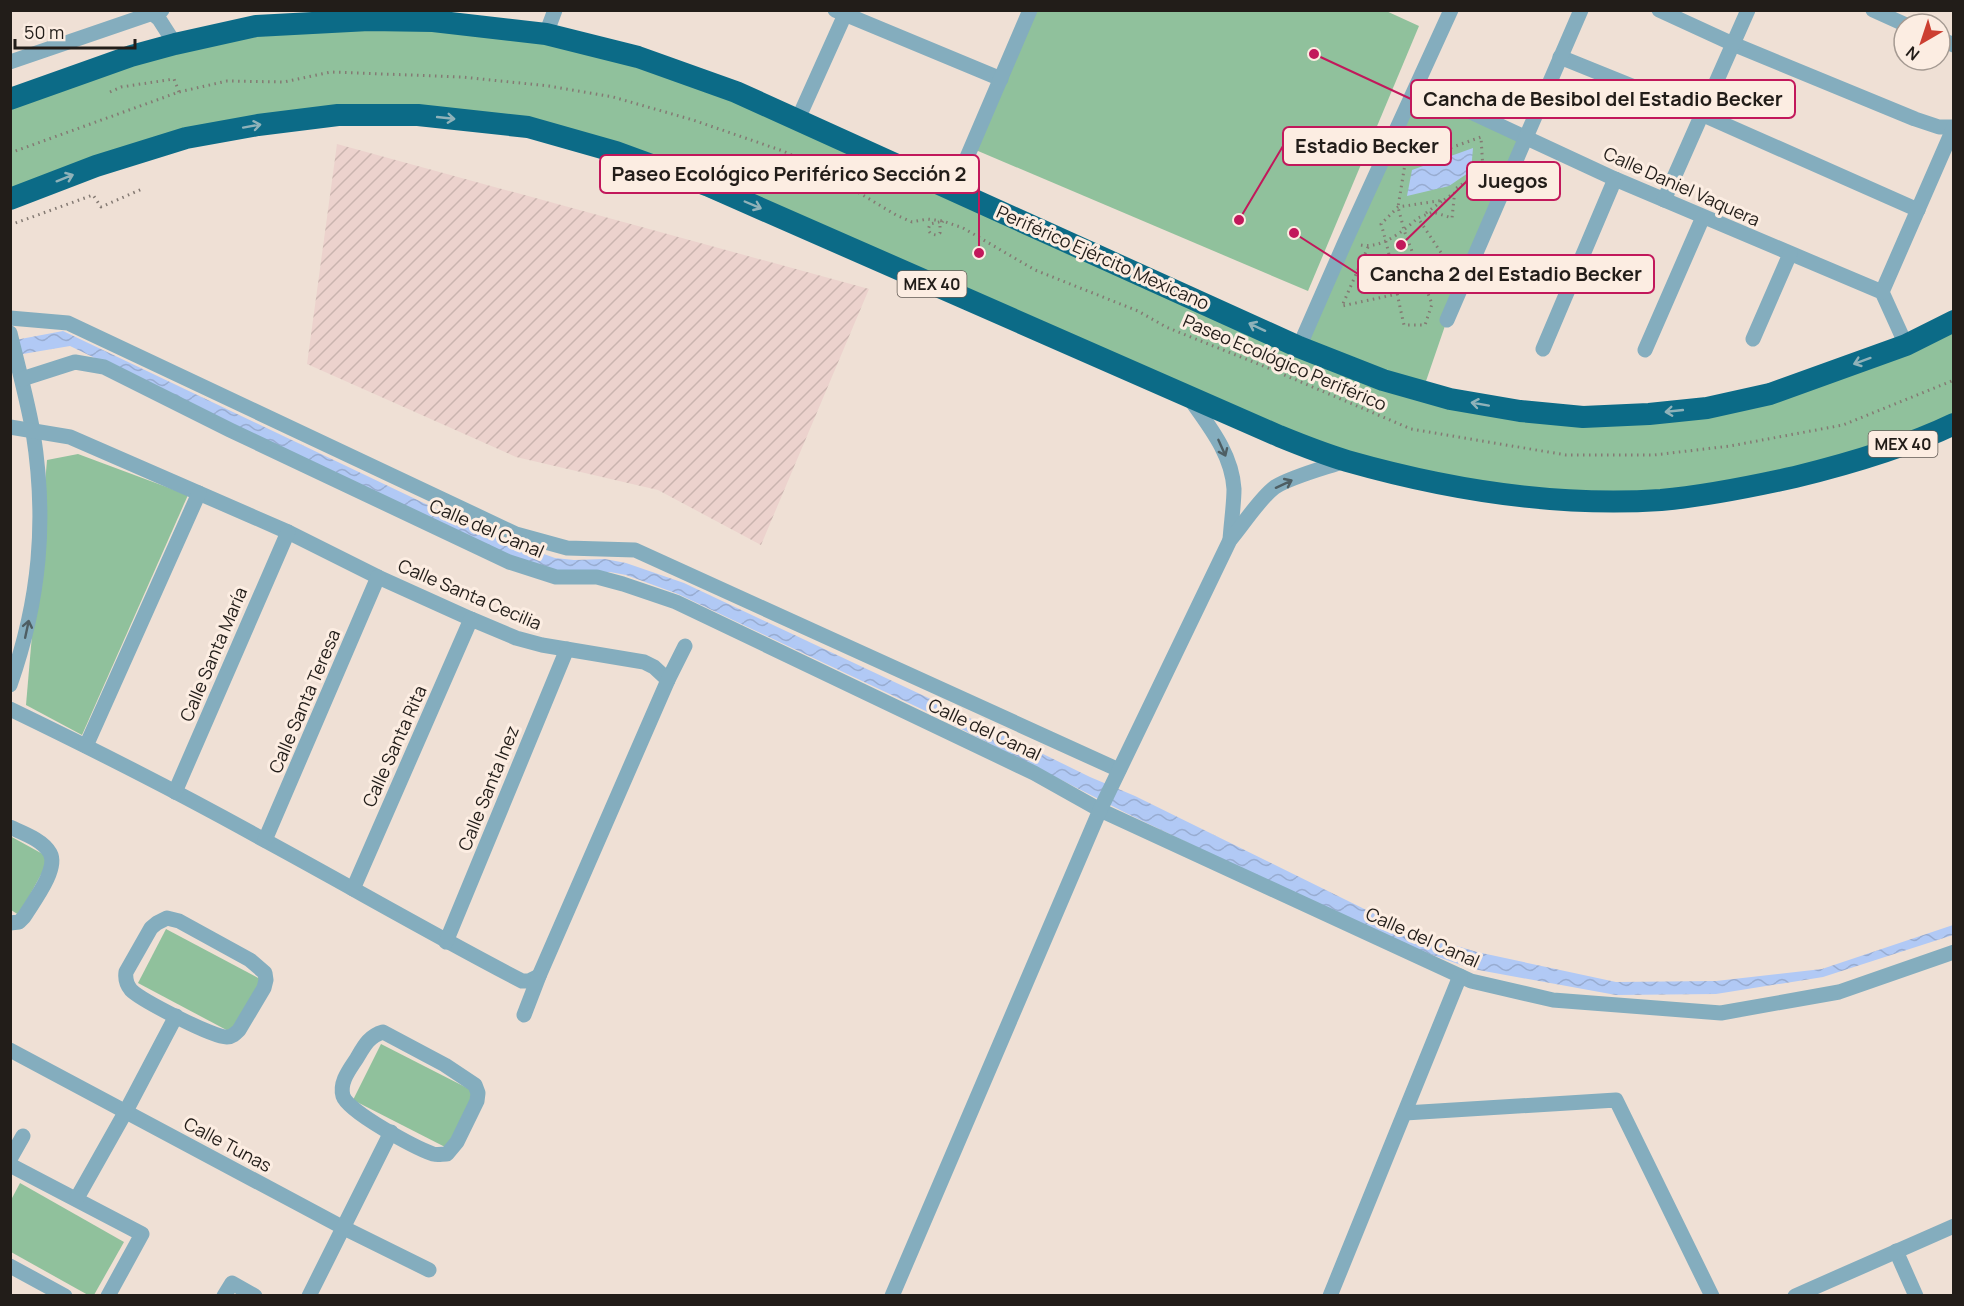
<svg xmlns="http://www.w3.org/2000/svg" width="1964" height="1306" font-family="Manrope,sans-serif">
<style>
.industrial{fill:url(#industrial-furrows)}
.green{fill:#90c19c}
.water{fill:url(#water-waves)}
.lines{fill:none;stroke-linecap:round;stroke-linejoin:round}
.path{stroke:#847a73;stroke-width:3;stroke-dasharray:1.5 4.5;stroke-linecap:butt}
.minor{stroke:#84adbe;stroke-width:15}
.highway{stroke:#0c6b87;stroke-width:22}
.oneway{stroke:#90b2b9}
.oneway2{stroke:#4e5e63}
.labels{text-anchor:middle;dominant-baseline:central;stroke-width:6;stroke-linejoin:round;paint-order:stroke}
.shield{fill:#fcede2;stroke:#635b55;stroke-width:1.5}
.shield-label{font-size:16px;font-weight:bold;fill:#221d19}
.street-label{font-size:18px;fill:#221d19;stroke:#fcede2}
.leader{fill:none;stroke:#c2185b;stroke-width:2}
.callout-dot{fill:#c2185b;stroke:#fcede2;stroke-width:2}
.callout{fill:#fcede2;stroke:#c2185b;stroke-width:2}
.callout-label{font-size:20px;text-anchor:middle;font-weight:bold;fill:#221d19}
</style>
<defs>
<pattern id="industrial-furrows" width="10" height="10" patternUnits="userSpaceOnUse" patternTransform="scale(1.5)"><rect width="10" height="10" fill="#ecd2cd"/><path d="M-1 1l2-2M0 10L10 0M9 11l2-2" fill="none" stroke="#cab4af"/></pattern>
<pattern id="water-waves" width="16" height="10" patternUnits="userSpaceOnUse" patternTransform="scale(1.5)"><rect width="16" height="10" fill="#b1c9f5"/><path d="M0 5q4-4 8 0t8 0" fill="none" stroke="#98acd1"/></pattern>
</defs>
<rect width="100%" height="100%" fill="#efe0d5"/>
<path class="industrial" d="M337 144 869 289 761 545 658 490 516 457 307 364Z"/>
<g class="green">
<path d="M1384 10 1419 26 1308 291 971 148 1032 11Z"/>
<path d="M344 23 511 34 662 68 1053 237 1475 406 1696 413 1953 324V419L1885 448 1732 487 1587 498 1345 459 527 123 275 119 11 196V105L151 53Z"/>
<path d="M1417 88 1526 139 1447 320 1425 384 1303 340Z"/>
<path d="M78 454 188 495 82 735 26 705 47 460Z"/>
<path d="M10 836 50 858 19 915 11 910Z"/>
<path d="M166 929 262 980 234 1034 138 983Z"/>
<path d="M381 1044 475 1092 447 1148 353 1100Z"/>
<path d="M20 1183 124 1242 94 1295H88L11 1252V1200Z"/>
</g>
<g class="water">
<path d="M1473 148 1471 171 1449 186 1407 196 1412 170Z"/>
<path d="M63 331 493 536 555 558 574 560 605 559 626 563 684 583 937 702 1090 777 1135 796 1413 933 1477 952 1616 982 1716 981 1822 969 1953 925V935L1823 977 1716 994 1616 995 1473 969 1412 948 1280 887 1126 813 932 714 678 594 626 575 610 572 574 573 550 570 485 546 70 346 11 356 10 341Z"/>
</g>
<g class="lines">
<g class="path">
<path d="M110 92 121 87 174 79 179 92"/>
<path d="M10 153 179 92 227 81 284 82 331 72 462 77 549 86 613 97 693 120 783 151 811 164 896 215 912 222 927 219 943 221 963 228 1035 270 1138 311 1166 327 1268 368 1411 429 1566 455H1654L1730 446 1843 425 1954 380"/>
<path d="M1426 213 1442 201"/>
<path d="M943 221 940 225V233L936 235 931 234 928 230 930 224Z"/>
<path d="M10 225 93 195 101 207 142 189"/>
<path d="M1361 245C1382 249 1403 231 1418 218"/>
<path d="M1368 247 1342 306 1397 294 1425 283 1439 284 1444 257 1418 218 1433 212 1452 218 1455 189 1483 170 1481 137 1405 164 1398 207 1404 230 1432 304 1425 325H1404C1396 291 1391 257 1381 224L1398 207 1444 200 1454 193"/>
</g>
<g class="minor">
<path d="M148 10 159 19 175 44"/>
<path d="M835 10 1001 79"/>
<path d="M1659 10 1733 44 1915 119 1939 127H1953"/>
<path d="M1873 10 1904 24"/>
<path d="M546 34 555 10"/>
<path d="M1940 39 1954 45"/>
<path d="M1560 57 1701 114 1918 210"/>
<path d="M10 62 162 10"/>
<path d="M1417 87 1615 179 1882 292 1906 345"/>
<path d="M798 119 847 10"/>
<path d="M953 190 1030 10"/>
<path d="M1664 200 1748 10"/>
<path d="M1882 292 1954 127"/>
<path d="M10 318 68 323 516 534 567 548 635 550 1119 770"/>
<path d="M1447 320 1581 10"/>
<path d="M10 333C18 366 27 399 33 432 47 520 40 600 10 685"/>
<path d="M1753 339 1790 254"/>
<path d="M1299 347 1345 242 1451 10"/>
<path d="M1543 349 1615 179"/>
<path d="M1645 350 1703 217"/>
<path d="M22 379 75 362 104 367 230 430 509 562 556 577H597L623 584 676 602 1034 773 1100 810 1471 981 1553 1000 1721 1013 1839 992 1954 952"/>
<path d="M1190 399C1209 426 1232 454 1234 489 1234 504 1231 524 1230 540"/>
<path d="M10 427 70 437 288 532 378 577 471 619 516 638 542 645 644 662 654 667 668 680"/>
<path d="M10 709C97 751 182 794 266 841 351 887 435 936 522 981H529L539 976"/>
<path d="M86 746 199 493"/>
<path d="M175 792 288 532"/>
<path d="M10 827C23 833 43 840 50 853 59 869 33 902 24 917L19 922 10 923"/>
<path d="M265 840 378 577"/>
<path d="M353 889 471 619"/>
<path d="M167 918 179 921 250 960 265 973 266 980 264 988 239 1030C235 1034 232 1037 227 1037 214 1038 141 1000 131 990 126 984 125 979 126 972L151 928 157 923Z"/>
<path d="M446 942 567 649"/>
<path d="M524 1015 539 976 668 680 685 646"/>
<path d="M383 1032 445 1065 475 1085 478 1093 477 1101 457 1142 447 1154C442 1154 438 1155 433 1154 416 1148 348 1112 343 1096 339 1082 350 1069 357 1058 364 1046 369 1036 383 1032Z"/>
<path d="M10 1050 342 1227 429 1270"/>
<path d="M1405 1113 1616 1100 1712 1296"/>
<path d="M10 1159 23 1136"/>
<path d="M10 1165 142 1234 108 1296"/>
<path d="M77 1198 126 1111 176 1016"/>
<path d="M1896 1251 1916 1296"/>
<path d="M10 1266 65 1296"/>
<path d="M224 1296 232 1283 255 1296"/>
<path d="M309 1296 391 1132"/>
<path d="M892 1296 1100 810 1230 540C1243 525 1259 499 1275 487 1293 476 1325 468 1345 461"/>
<path d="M1330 1296 1460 976"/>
<path d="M1795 1296 1954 1226"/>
</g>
<g class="highway">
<path d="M10 99 131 56 175 44 256 26 369 20 433 21 546 34 638 57 736 92 1299 347 1383 380 1450 399 1520 411 1583 417 1649 414 1707 408 1770 394 1906 345 1954 321"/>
<path d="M10 199 96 166 186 138 258 125 338 115H418L528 127 616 152 709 186 1279 436C1301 445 1324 454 1347 461 1449 490 1555 507 1661 500 1706 496 1750 487 1795 477 1848 464 1904 448 1954 424"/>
</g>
</g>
<defs><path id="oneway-shaft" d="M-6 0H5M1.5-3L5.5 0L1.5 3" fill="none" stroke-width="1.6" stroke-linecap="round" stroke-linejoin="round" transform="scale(1.5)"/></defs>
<g class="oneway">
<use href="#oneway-shaft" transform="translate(446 118) rotate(6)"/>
<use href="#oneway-shaft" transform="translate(252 126) rotate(-10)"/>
<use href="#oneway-shaft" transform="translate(65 178) rotate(-22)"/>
<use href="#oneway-shaft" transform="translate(753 205) rotate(23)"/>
<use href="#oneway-shaft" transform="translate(1257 327) rotate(-155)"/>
<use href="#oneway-shaft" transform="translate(1862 361) rotate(160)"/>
<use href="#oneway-shaft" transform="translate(1480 404) rotate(-170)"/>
<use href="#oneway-shaft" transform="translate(1674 411) rotate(174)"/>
</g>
<g class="oneway2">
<use href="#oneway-shaft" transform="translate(1222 448) rotate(66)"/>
<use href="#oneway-shaft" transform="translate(1284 484) rotate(-25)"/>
<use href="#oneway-shaft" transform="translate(27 629) rotate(-78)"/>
</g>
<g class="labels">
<g class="shield">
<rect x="897.5" y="271" width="69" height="26" rx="4.5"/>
<rect x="1868.5" y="431" width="69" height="26" rx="4.5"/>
</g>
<g class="shield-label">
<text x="932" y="284">MEX 40</text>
<text x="1903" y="444">MEX 40</text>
</g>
<g class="street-label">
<text transform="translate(1682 186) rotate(24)">Calle Daniel Vaquera</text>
<text transform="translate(1103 257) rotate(24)">Periférico Ejército Mexicano</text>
<text transform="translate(1285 362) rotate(23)">Paseo Ecológico Periférico</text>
<text transform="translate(487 528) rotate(23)">Calle del Canal</text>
<text transform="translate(470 594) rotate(23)">Calle Santa Cecilia</text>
<text transform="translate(213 654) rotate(-67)">Calle Santa María</text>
<text transform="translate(304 701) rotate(-67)">Calle Santa Teresa</text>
<text transform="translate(985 729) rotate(25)">Calle del Canal</text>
<text transform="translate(394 746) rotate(-66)">Calle Santa Rita</text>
<text transform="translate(488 788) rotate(-68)">Calle Santa Inez</text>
<text transform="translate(1423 937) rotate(24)">Calle del Canal</text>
<text transform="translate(228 1144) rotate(28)">Calle Tunas</text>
</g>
</g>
<path class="leader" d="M1314 54L1411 99M1239 220L1283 146M979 253L979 174M1401 245L1467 181M1294 233L1358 274"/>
<g class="callout-dot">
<circle cx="1314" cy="54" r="6"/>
<circle cx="1239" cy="220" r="6"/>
<circle cx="979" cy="253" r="6"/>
<circle cx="1401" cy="245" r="6"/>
<circle cx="1294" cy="233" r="6"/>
</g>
<g class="callout">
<rect x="1411" y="80" width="384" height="38" rx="6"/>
<rect x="1283" y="127" width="168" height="38" rx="6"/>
<rect x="600" y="155" width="379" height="38" rx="6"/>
<rect x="1467" y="162" width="93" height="38" rx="6"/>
<rect x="1358" y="255" width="296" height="38" rx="6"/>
</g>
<g class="callout-label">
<text x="1603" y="106">Cancha de Besibol del Estadio Becker</text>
<text x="1367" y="153">Estadio Becker</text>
<text x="789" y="181">Paseo Ecológico Periférico Sección 2</text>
<text x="1513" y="188">Juegos</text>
<text x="1506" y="281">Cancha 2 del Estadio Becker</text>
</g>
<rect width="1964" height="1306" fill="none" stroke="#221d19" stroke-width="24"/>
<g transform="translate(1922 42) rotate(219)"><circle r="28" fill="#fcede2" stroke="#a59a92" stroke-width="1.5"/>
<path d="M0-4.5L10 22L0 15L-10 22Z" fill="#cc3f31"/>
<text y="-9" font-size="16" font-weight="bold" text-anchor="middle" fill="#221d19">N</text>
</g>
<path d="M15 39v9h120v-9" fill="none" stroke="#221d19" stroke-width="3"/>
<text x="24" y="39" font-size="18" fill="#221d19" stroke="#fcede2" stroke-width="4.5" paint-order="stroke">50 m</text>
</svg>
